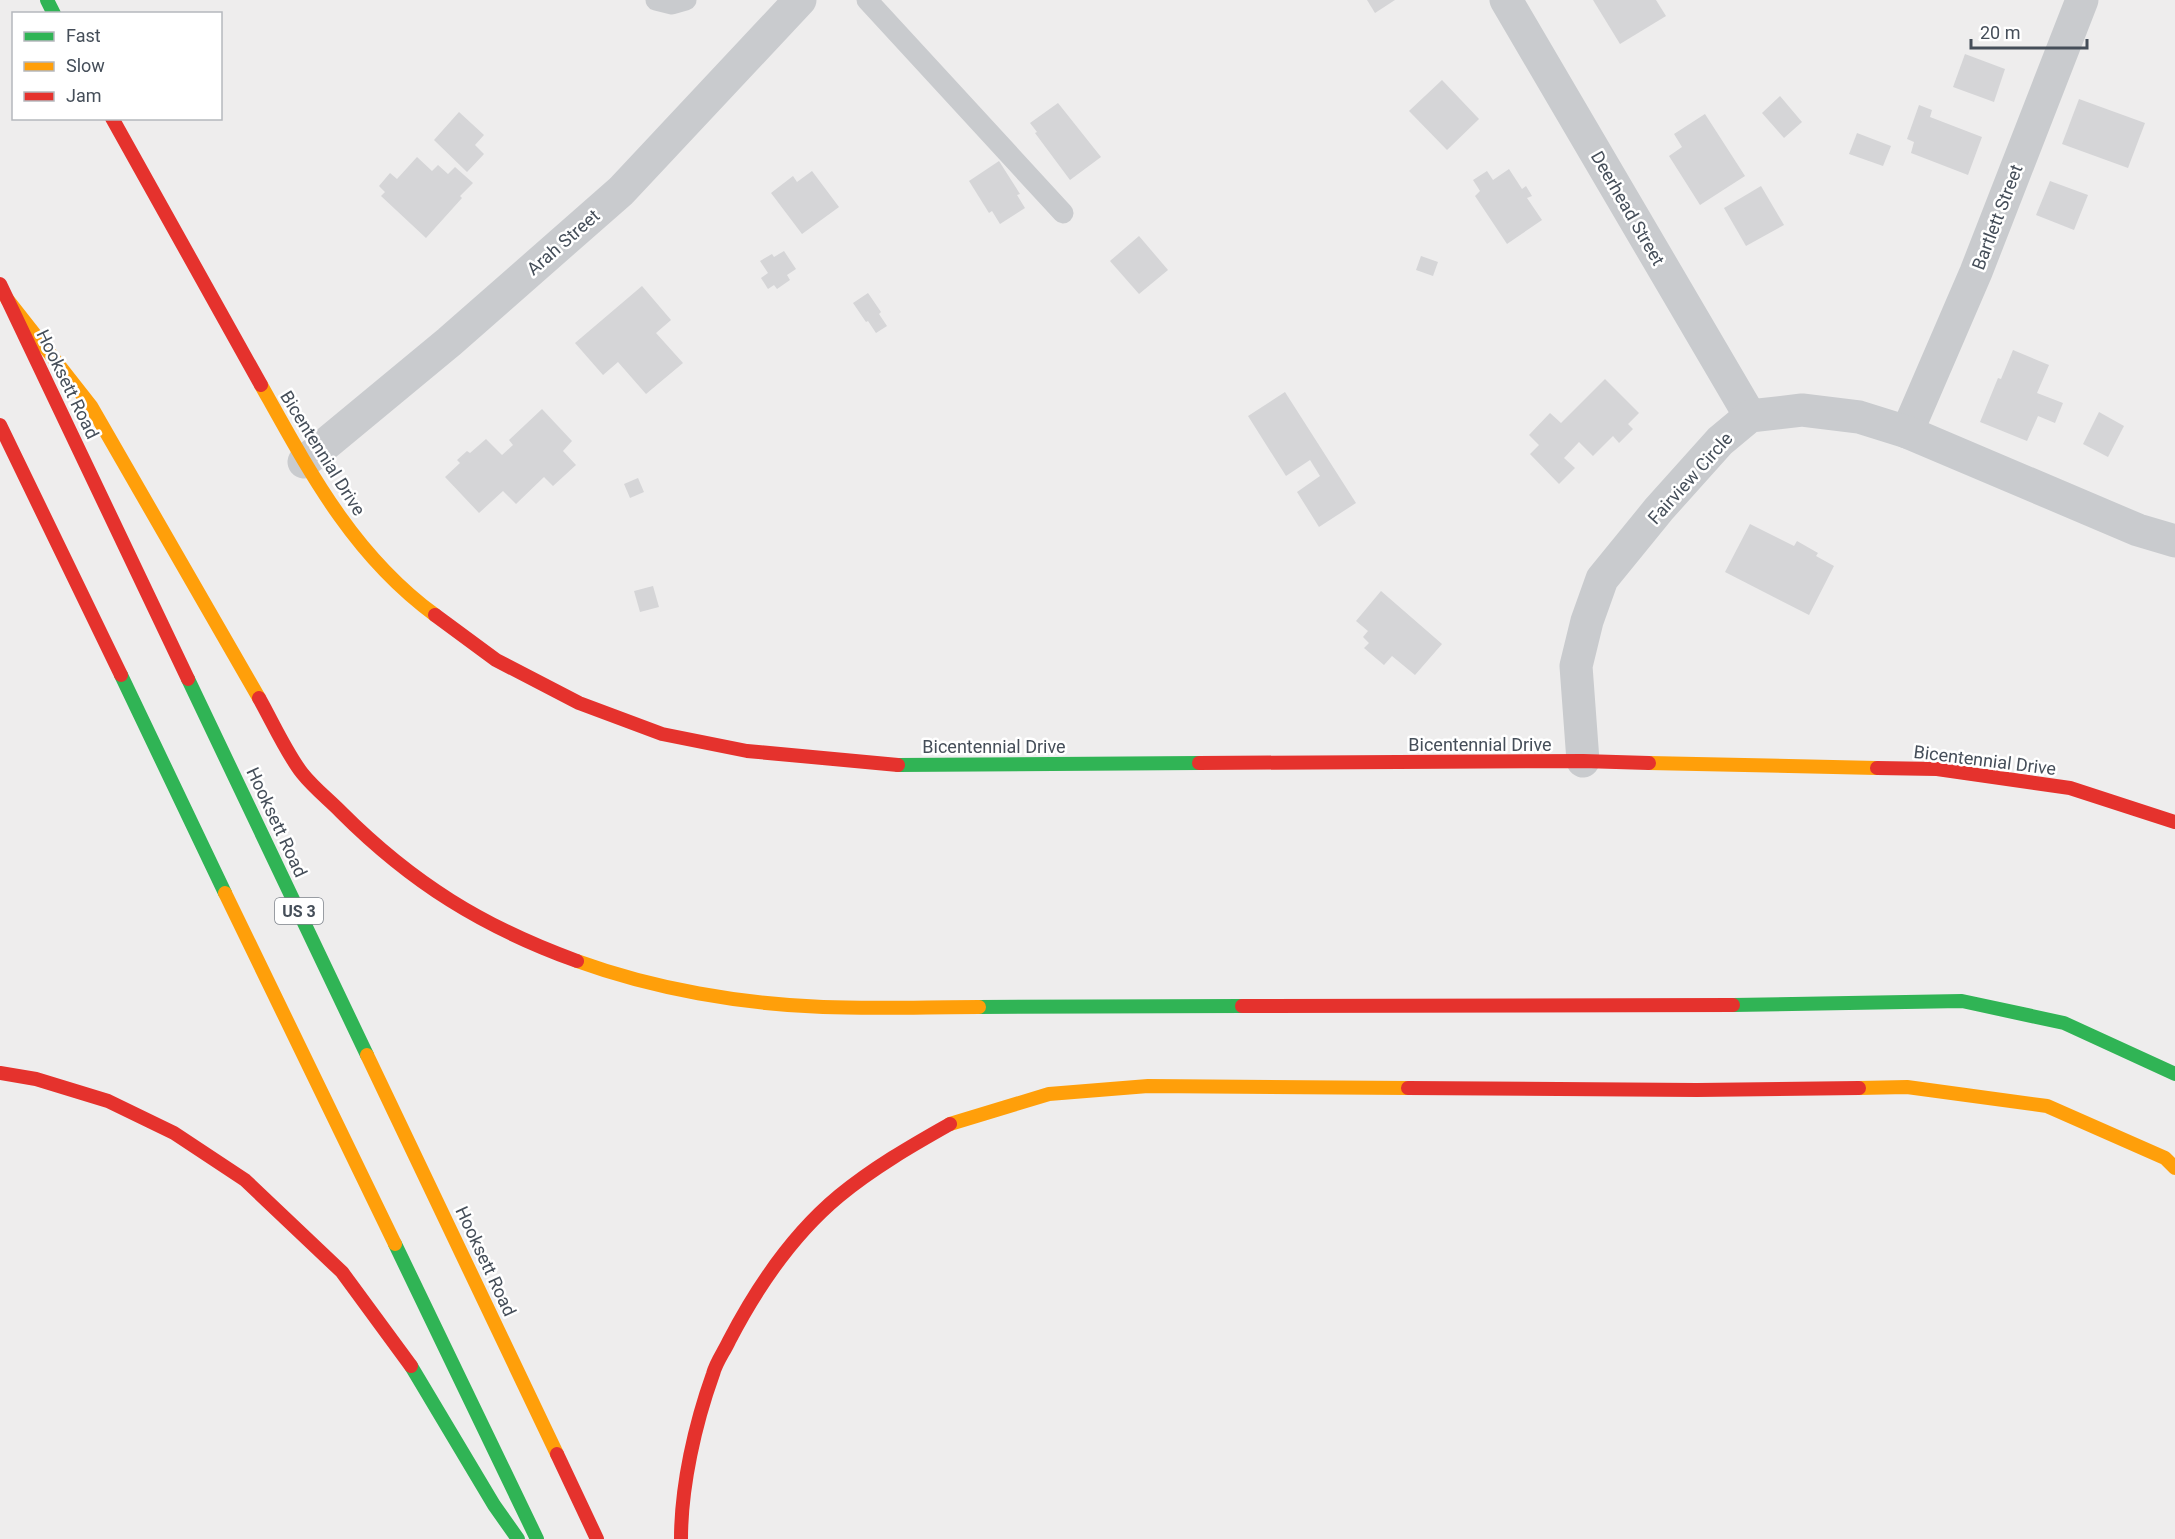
<svg xmlns="http://www.w3.org/2000/svg" width="2175" height="1539" font-family="Roboto,sans-serif">
<style>
.building{fill:#d5d5d7}
.lines{fill:none;stroke-linecap:round;stroke-linejoin:round}
.lane{stroke:#c9cbce;stroke-width:21}
.street{stroke:#c9cbce;stroke-width:33}
.fast{stroke:#30b455;stroke-width:14}
.slow{stroke:#ff9f0a;stroke-width:14}
.jam{stroke:#e5322d;stroke-width:14}
.labels{text-anchor:middle;dominant-baseline:central;stroke-width:5;stroke-linejoin:round;paint-order:stroke}
.shield{fill:#fff;stroke:#7d838b;stroke-width:1.5}
.shield-label{font-size:16px;font-weight:bold;fill:#454e59}
.street-label{font-size:18px;fill:#454e59;stroke:#fff}
</style>
<rect width="100%" height="100%" fill="#eeeded"/>
<g class="building">
<path d="M1367 0H1395L1375 13Z"/>
<path d="M1593 0H1656L1666 16 1620 44Z"/>
<path d="M1965 54 2005 69 1994 102 1953 87Z"/>
<path d="M1442 80 1479 119 1447 150 1409 111Z"/>
<path d="M1780 96 1802 122 1784 138 1762 113Z"/>
<path d="M2079 99 2145 123 2128 168 2062 144Z"/>
<path d="M1058 103 1101 157 1070 180 1035 133 1037 132 1030 123Z"/>
<path d="M1919 105 1932 110 1930 117 1982 137 1968 175 1911 153 1914 142 1907 139Z"/>
<path d="M459 112 484 135 475 145 484 154 467 172 434 140Z"/>
<path d="M1705 114 1745 176 1700 205 1669 156 1682 147 1674 134Z"/>
<path d="M1857 133 1891 146 1883 166 1849 154Z"/>
<path d="M417 157 432 171 438 165 448 174 455 167 473 183 460 196 462 198 426 238 381 196 385 192 379 186 390 173 397 179Z"/>
<path d="M999 161 1020 194 1017 195 1025 208 1000 224 992 211 989 213 969 181Z"/>
<path d="M1509 169 1522 189 1526 186 1532 196 1527 198 1542 220 1507 244 1475 196 1480 191 1473 180 1487 171 1493 180Z"/>
<path d="M812 171 839 207 802 234 771 193 793 176 797 182Z"/>
<path d="M2050 181 2088 195 2074 230 2036 215Z"/>
<path d="M1761 186 1784 225 1746 246 1724 208Z"/>
<path d="M1139 236 1168 270 1139 294 1110 261Z"/>
<path d="M784 251 796 269 787 275 790 280 777 289 774 285 768 289 761 278 768 273 760 261 772 254 774 257Z"/>
<path d="M1421 256 1438 262 1433 276 1416 270Z"/>
<path d="M642 286 671 320 656 333 683 363 646 394 618 362 603 375 575 343Z"/>
<path d="M868 293 881 312 879 314 887 326 876 333 868 321 866 322 853 303Z"/>
<path d="M2013 350 2049 365 2037 393 2063 403 2055 423 2038 416 2027 441 1980 422 1998 378 2001 379Z"/>
<path d="M1605 379 1639 413 1628 424 1633 429 1619 443 1613 436 1593 456 1579 442 1564 458 1575 468 1559 484 1530 454 1539 445 1529 435 1550 413 1561 423Z"/>
<path d="M1285 392 1356 503 1319 527 1297 492 1320 476 1310 460 1286 476 1248 416Z"/>
<path d="M542 409 572 441 563 451 576 465 553 486 544 477 516 504 503 491 479 513 445 477 460 463 457 460 467 451 470 453 486 439 502 455 513 445 509 440Z"/>
<path d="M2099 412 2124 426 2108 457 2083 444Z"/>
<path d="M638 478 644 492 630 498 624 484Z"/>
<path d="M1750 524 1794 546 1797 541 1818 553 1816 556 1834 566 1809 615 1725 572Z"/>
<path d="M653 586 659 607 640 612 634 591Z"/>
<path d="M1381 591 1442 644 1415 675 1392 656 1384 665 1364 648 1369 643 1363 637 1368 631 1356 621Z"/>
</g>
<g class="lines">
<g class="lane">
<path d="M656 0 672 4 686 0"/>
<path d="M867 0 1063 213"/>
</g>
<g class="street">
<path d="M1506 0 1750 416"/>
<path d="M1907 432 1976 272 2082 0"/>
<path d="M304 462 449 342 621 191 800 0"/>
<path d="M1583 761 1576 666 1587 621 1602 579 1659 509 1720 441 1750 416 1802 410 1859 417 1907 432 2138 530 2175 541"/>
</g>
<g class="fast">
<path d="M47 0 54 14"/>
<path d="M121 675 225 893"/>
<path d="M188 679 367 1055"/>
<path d="M898 765 1199 763"/>
<path d="M1733 1005 1962 1001 2064 1023 2175 1074"/>
<path d="M979 1007 1242 1006"/>
<path d="M395 1244 537 1539"/>
<path d="M411 1366 494 1505 518 1539"/>
</g>
<g class="slow">
<path d="M7 299 91 406 259 698"/>
<path d="M261 385C309 471 353 555 435 615"/>
<path d="M1649 763 1877 768"/>
<path d="M225 893 395 1244"/>
<path d="M577 961C654 989 742 1004 823 1007 875 1009 927 1007 979 1007"/>
<path d="M367 1055 557 1454"/>
<path d="M1859 1088 1907 1087 2047 1106 2165 1158 2175 1168"/>
<path d="M950 1124 1049 1094 1148 1086 1408 1088"/>
</g>
<g class="jam">
<path d="M112 118 261 385"/>
<path d="M0 284 188 679"/>
<path d="M0 425 121 675"/>
<path d="M435 615 496 660 579 703 662 734 747 751 898 765"/>
<path d="M259 698C272 721 287 754 302 773 313 787 328 799 341 812 412 883 483 927 577 961"/>
<path d="M1199 763 1583 761 1649 763"/>
<path d="M1877 768 1937 769 2070 788 2175 822"/>
<path d="M1242 1006 1733 1005"/>
<path d="M0 1073 36 1079 108 1101 174 1133 245 1180 342 1272 411 1366"/>
<path d="M1408 1088 1697 1090 1859 1088"/>
<path d="M557 1454 597 1539"/>
<path d="M681 1539C681 1486 695 1424 713 1374 716 1362 724 1352 729 1341 757 1287 792 1235 839 1196 873 1168 911 1146 950 1124"/>
</g>
</g>
<g class="labels">
<rect class="shield" x="275" y="898" width="48" height="26" rx="4.5"/>
<g class="shield-label">
<text x="299" y="911">US 3</text>
</g>
<g class="street-label">
<text transform="translate(1628 208) rotate(60)">Deerhead Street</text>
<text transform="translate(1997 217) rotate(-69)">Bartlett Street</text>
<text transform="translate(563 242) rotate(-41)">Arah Street</text>
<text transform="translate(68 384) rotate(64)">Hooksett Road</text>
<text transform="translate(323 453) rotate(58)">Bicentennial Drive</text>
<text transform="translate(1690 478) rotate(-48)">Fairview Circle</text>
<text x="1480" y="744">Bicentennial Drive</text>
<text x="994" y="746">Bicentennial Drive</text>
<text transform="translate(1985 760) rotate(7)">Bicentennial Drive</text>
<text transform="translate(277 822) rotate(65)">Hooksett Road</text>
<text transform="translate(486 1261) rotate(65)">Hooksett Road</text>
</g>
</g>
<rect x="12" y="12" width="210" height="108" fill="#ffffff" stroke="#b5b8bd" stroke-width="1.5"/>
<rect x="24" y="32" width="30" height="9" fill="#30b455" stroke="#b5b8bd" stroke-width="1.5"/>
<text x="66" y="42" font-size="18" fill="#454e59">Fast</text>
<rect x="24" y="62" width="30" height="9" fill="#ff9f0a" stroke="#b5b8bd" stroke-width="1.5"/>
<text x="66" y="72" font-size="18" fill="#454e59">Slow</text>
<rect x="24" y="92" width="30" height="9" fill="#e5322d" stroke="#b5b8bd" stroke-width="1.5"/>
<text x="66" y="102" font-size="18" fill="#454e59">Jam</text>
<path d="M1971 39v9h116v-9" fill="none" stroke="#454e59" stroke-width="3"/>
<text x="1980" y="39" font-size="18" fill="#454e59" stroke="#ffffff" stroke-width="4.5" paint-order="stroke">20 m</text>
</svg>
